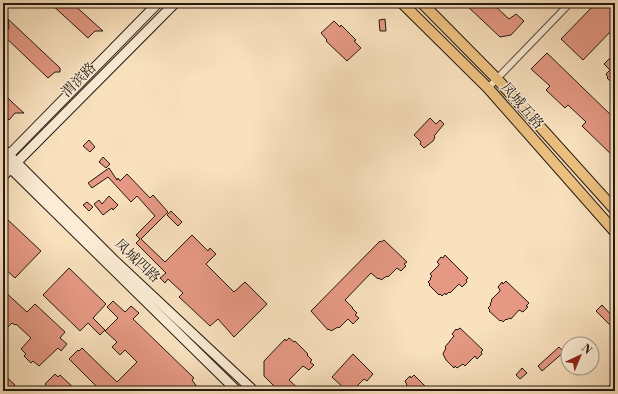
<svg xmlns="http://www.w3.org/2000/svg" width="618" height="394" font-family="'Libre Bodoni','Noto Serif SC',serif">
<style>
.building{fill:#e59883;stroke:#231811}
.lines{fill:none;stroke-linecap:round;stroke-linejoin:round}
.street-casing{stroke:#584a3c;stroke-width:8}
.secondary-casing{stroke:#231811;stroke-width:11}
.primary-casing{stroke:#231811;stroke-width:12}
.street{stroke:#fbecd5;stroke-width:6}
.secondary{stroke:#fbecd5;stroke-width:9}
.primary{stroke:#ecc07f;stroke-width:10}
.labels{text-anchor:middle;dominant-baseline:central;stroke-width:3;stroke-linejoin:round;paint-order:stroke}
.street-label{font-size:14px;fill:#231811;stroke:#fbecd5}
</style>
<rect width="100%" height="100%" fill="#f9e1be"/>
<filter id="stains"><feTurbulence type="fractalNoise" baseFrequency=".005" numOctaves="4"/><feColorMatrix values="0 0 0 0 .2 0 0 0 0 .09 0 0 0 0 .02 0 0 0 .5 -.17"/></filter>
<radialGradient id="worn" r=".72"><stop offset=".6" stop-color="#630" stop-opacity="0"/><stop offset="1" stop-color="#630" stop-opacity=".3"/></radialGradient>
<g class="building">
<path d="M50 3H72L103 31H95L88 38Z"/>
<path d="M464 3H492L509 19 516 14 524 21 511 35 500 37Z"/>
<path d="M596 3H615V27L583 60 561 39Z"/>
<path d="M8 19 60 68V72H55L48 78 3 35 9 28Z"/>
<path d="M385 19 386 31H380L379 20Z"/>
<path d="M334 21 340 27 341 25 356 40 354 41 361 48 347 61 326 41 327 40 321 33Z"/>
<path d="M547 53 615 119V158L582 126 586 122 568 105 565 108 546 90 550 86 531 69Z"/>
<path d="M615 53V86L607 78 608 77 606 74 610 70 604 64Z"/>
<path d="M6 96 14 104 24 113H15L9 120 3 114V99Z"/>
<path d="M430 118 436 124 440 120 444 124 434 136 435 137 433 141 424 148 420 144 421 142 414 135Z"/>
<path d="M89 140 95 147 90 152 83 146Z"/>
<path d="M103 157 110 164 106 168 99 162Z"/>
<path d="M109 168 117 180 118 178 120 181 127 174 150 198 153 195 168 212 141 239 165 262 192 235 208 251 210 248 216 254 206 264 234 292 245 282 267 304 234 337 218 319 210 326 193 310 179 297 183 293 168 279 165 283 160 278 166 273 136 243 140 239 136 235 155 216 137 196 131 202 108 177 92 188 88 183Z"/>
<path d="M109 196 118 205 113 210 112 208 103 215 94 204 99 200 102 204Z"/>
<path d="M87 202 93 207 89 211 83 205Z"/>
<path d="M171 211 182 222 178 226 167 215Z"/>
<path d="M8 220 41 251 15 278 3 267V225Z"/>
<path d="M384 240 407 262 404 264 406 266 401 271 397 268 388 277 387 276 381 280 379 278 378 279 371 273 345 300 353 308H352L357 313 355 315 359 318 353 324 348 319 339 328 338 327 331 331 329 329 328 330 311 311 380 241 381 242Z"/>
<path d="M445 255 468 278 466 280 467 282 462 287 459 284 450 293 449 292 446 295 445 293 442 296 440 294 439 295 429 285 430 284 428 282 431 279 430 278 432 276 430 274 439 265V264L437 262 441 257 443 258Z"/>
<path d="M69 268 106 304 93 318 105 330 100 335 88 323 80 331 43 295Z"/>
<path d="M506 281 529 303 526 306 528 307 523 312 519 310 511 319 509 318 507 320 506 319 503 322 501 320 500 321 489 311 490 310 488 308 491 305 490 304 492 301 491 300 500 291V290L498 287 502 282 503 284Z"/>
<path d="M3 290 27 312 35 304 65 332 60 338 67 344 61 351 58 348 39 366 33 361 31 363 24 356 26 354 21 349 31 338 16 324 15 325 12 323 3 332Z"/>
<path d="M113 301 125 312 131 306 139 313 133 319 194 378 192 380 197 387 193 391H101L69 359 78 350 79 351 82 348 117 382 137 362 125 350 120 355 112 347 117 342 105 331 118 318 107 307Z"/>
<path d="M602 305 615 319V330L596 311Z"/>
<path d="M460 328 483 350 481 352 482 354 477 359 475 356 465 366 463 364 457 368 455 366 454 368 446 360 443 354 446 348 445 347 454 336 452 334 456 329 457 330Z"/>
<path d="M289 338 294 342 295 341 308 354 307 355 312 360 310 362 314 365 309 370 303 366 289 380 301 391H279L264 376V361L285 339 286 341Z"/>
<path d="M559 347 564 352 542 371 538 366Z"/>
<path d="M353 354 373 374 367 381 364 379 352 391H347L332 377Z"/>
<path d="M522 368 527 373 520 379 516 375Z"/>
<path d="M3 374 15 385 14 386 19 391H3Z"/>
<path d="M55 374 58 377 60 375 77 391H51L45 384Z"/>
<path d="M414 375 430 391H401L407 385 405 381 410 376 411 378Z"/>
</g>
<g class="lines">
<g class="street-casing">
<path id="street" d="M488 88 570 3"/>
</g>
<g class="secondary-casing">
<g id="secondary">
<path d="M3 149 113 259 254 391"/>
<path d="M5 159 158 3"/>
<path d="M3 161 237 391"/>
<path d="M3 176 175 3"/>
</g>
</g>
<g class="primary-casing">
<g id="primary">
<path d="M402 3 488 88 615 232"/>
<path d="M422 3 498 80 615 210"/>
<path d="M612 391 615 388"/>
</g>
</g>
<use href="#street" class="street"/>
<use href="#secondary" class="secondary"/>
<use href="#primary" class="primary"/>
</g>
<g class="labels">
<g class="street-label">
<text transform="translate(79 80) rotate(-45)">渭滨路</text>
<text transform="translate(522 106) rotate(49)">凤城五路</text>
<text transform="translate(137 261) rotate(43)">凤城四路</text>
</g>
</g>
<rect width="618" height="394" fill="none" stroke="#f9e1be" stroke-width="16"/>
<rect x="4" y="4" width="610" height="386" fill="none" stroke="#231811" stroke-width="2"/>
<rect x="8" y="8" width="602" height="378" fill="none" stroke="#231811"/>
<g transform="translate(580 356) rotate(44)"><circle r="19" fill="#fbecd5" stroke="#a59787"/>
<path d="M0-3L7 15L0 10L-7 15Z" fill="#8f2418"/>
<text y="-6" font-size="11" font-weight="bold" text-anchor="middle" fill="#231811">N</text>
</g>
<rect width="100%" height="100%" filter="url(#stains)"/>
<rect width="100%" height="100%" fill="url(#worn)"/>
</svg>
